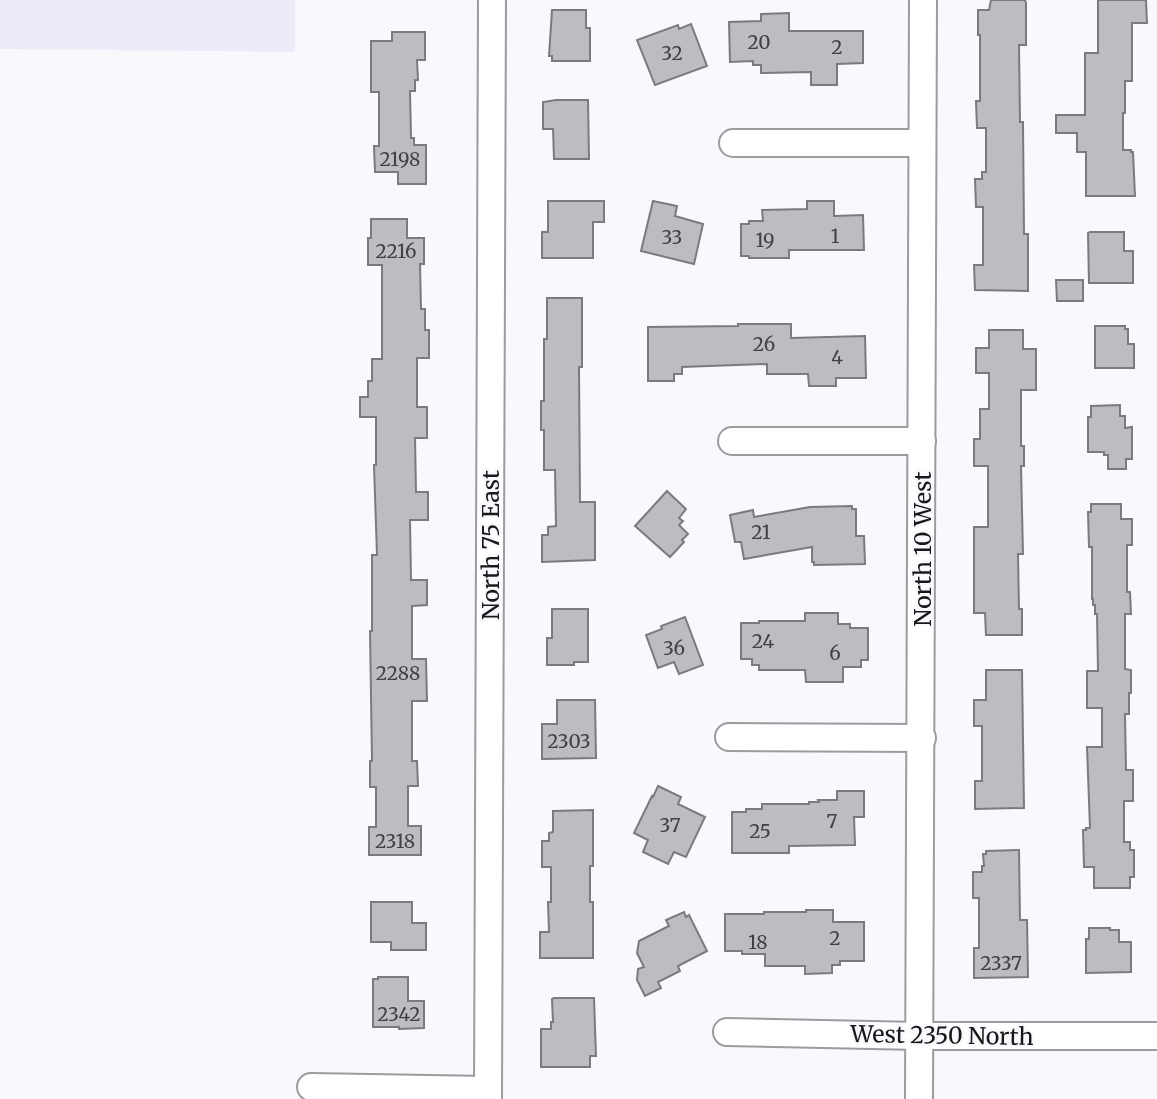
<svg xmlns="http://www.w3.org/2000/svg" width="1157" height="1099" font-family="Merriweather,serif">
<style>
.built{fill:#ececf8}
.building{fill:#bbbdc1;stroke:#797b7f;stroke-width:2}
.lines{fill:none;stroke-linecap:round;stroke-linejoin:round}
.minor-casing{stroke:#9b9ba0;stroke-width:30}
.minor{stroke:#fff;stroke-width:26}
.labels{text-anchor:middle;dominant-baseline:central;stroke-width:5;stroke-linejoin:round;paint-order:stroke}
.number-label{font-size:19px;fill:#414143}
.street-label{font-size:23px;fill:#181819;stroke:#f8f8fd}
</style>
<rect width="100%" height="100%" fill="#f8f8fd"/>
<path class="built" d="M0 0H295V52L0 49Z"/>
<g class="building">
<path d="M991 0H1025L1026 3V45H1019L1020 122H1023L1024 234H1028V291L975 290 974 265H983V207H976L975 179H982V172H986V128H977L976 101H980V35H978V10H989Z"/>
<path d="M1098 0H1146L1147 23H1132V81H1125V113H1123V150H1131V152H1133L1135 196H1086V152H1077V133H1056V115H1085V53H1098Z"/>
<path d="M552 10H586V28H590V61H552V56H549Z"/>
<path d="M789 13V31H863V63L837 64V85H811V72L761 73V65H753V61L730 62 729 22 761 21V14Z"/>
<path d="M691 24 707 66 655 85 637 40 678 25 679 29Z"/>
<path d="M392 32H425V60H417L418 80H415V91H410L411 138H414V145H426V184H398V172H375L374 146H379V92H371V41H392Z"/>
<path d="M556 100H588L589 159H554L553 129H543V102Z"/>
<path d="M548 201H604V222H593V258H542V232H548Z"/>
<path d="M653 201 677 206 675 216 703 224 694 264 641 251Z"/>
<path d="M807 201H834V216L863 215 864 250H789V258H749V256H741V224H749V221H763L762 210 807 209Z"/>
<path d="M371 219H407V238H424V264H420L421 309H425V330H429V358H417V407H427V438H415L416 492H428V520H410L411 580H427V605L412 606V659H426L427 701H412V761H417L418 786H408V826H421V855H369V827H376V787H370V761H372L370 631H372V555H377L374 465H376V417H360V397H368V381H372V359H382V265H368V238H371Z"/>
<path d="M1090 232H1124V251H1133V283H1089L1088 233Z"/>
<path d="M1056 280H1083V301H1057Z"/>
<path d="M547 298H582V367H579L580 502H595V560L542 562V535H548V527L556 526 555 470H544V430H541V401H544V339H547Z"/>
<path d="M738 324H791V338L865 336 866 378H836V386H809L808 374H767V364L682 367V374H674V381H648V327L738 326Z"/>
<path d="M1095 326H1125V329H1128V344H1134V368H1095Z"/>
<path d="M989 330H1023V349H1036V390H1021V446H1024V466H1021L1023 554H1018L1019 609H1022V635H986L985 613H974V527H988V466H974V439H980V409H989V373H976V348H989Z"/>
<path d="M1120 405V416H1125V428L1132 427V459H1126V469H1108V455H1104V452H1088V417H1091V406Z"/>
<path d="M667 491 686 509 679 518 683 521 679 525 688 534 682 540 684 542 670 557 635 526Z"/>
<path d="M1091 504H1121V519H1132V545H1127V592H1130L1131 614H1125V669L1131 670V693H1129V714H1125L1126 770H1133V801H1124V842H1130V850H1134V877H1130V888H1094V867H1084L1083 830H1086V828H1090L1087 747H1102V708H1087V671H1098L1097 614H1095V605H1093V599H1092V547H1089L1088 512H1091Z"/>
<path d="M852 506V509H856V536H864L865 564 814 565V562H812V547L744 559 741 542H735L730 515 753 510 754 517 810 507Z"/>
<path d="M552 609H588V662H574V665H547V638H552Z"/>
<path d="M805 613H838V624H850V628H868V660H861V667H843V682H806L805 670H759V665H752V659H741V623H759V621H805Z"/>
<path d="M685 617 703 665 679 674 674 662 658 668 646 635 662 629 661 626Z"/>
<path d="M986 670H1022L1024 808 975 809V781H982V726H974V700H986Z"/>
<path d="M557 700H595L596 758 542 759V724H557Z"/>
<path d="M658 786 681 797 678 804 705 817 686 857 674 852 668 864 643 852 648 840 634 833 652 796 653 797Z"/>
<path d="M837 791H864V817H854L855 845 789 846V853H732V812H746V809H762V804H809V802H819L818 800H837Z"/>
<path d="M593 810V866H590V902H593V958H540V932H549L548 902H551V867H542V841H549V833L553 832V811Z"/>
<path d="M1019 850 1020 920H1027L1028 977 974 978V948H979V898H973V872H982V866H984L983 854H986V851Z"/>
<path d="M371 902H412V923H426V950H391V942H371Z"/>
<path d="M806 910H833V922H864V961H840V965H832V973L805 974V966H765V954H742V951H725V914H764V912H806Z"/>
<path d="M684 912 686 917 689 915 707 951 678 966 680 971 658 982 661 988 645 996 637 980 638 969 644 967 637 953 639 941 669 926 666 920Z"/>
<path d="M1089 928H1110V930H1119V942H1131V972L1086 973V939H1089Z"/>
<path d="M378 977H408V1001H424V1028L399 1029V1027H373V979H378Z"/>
<path d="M554 998H594L596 1056H590V1067H541V1029H551V1022H553L552 999Z"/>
</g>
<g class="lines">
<g class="minor-casing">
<g id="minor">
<path d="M733 143H922"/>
<path d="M732 441H922"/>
<path d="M729 737 922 738"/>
<path d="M727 1032 920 1036H1157"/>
<path d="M311 1087 488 1090"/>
<path d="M488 1099 492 0"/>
<path d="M919 1099 923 0"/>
</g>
</g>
<use href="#minor" class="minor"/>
</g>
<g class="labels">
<g class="number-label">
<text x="759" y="42">20</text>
<text x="837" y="47">2</text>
<text x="672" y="53">32</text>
<text x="400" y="159">2198</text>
<text x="835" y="236">1</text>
<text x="672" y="237">33</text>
<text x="765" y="240">19</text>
<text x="396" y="251">2216</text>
<text x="764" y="344">26</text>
<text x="837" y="357">4</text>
<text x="761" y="532">21</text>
<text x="763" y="641">24</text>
<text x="674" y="648">36</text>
<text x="835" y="653">6</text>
<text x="398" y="673">2288</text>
<text x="569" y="741">2303</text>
<text x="832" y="821">7</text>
<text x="670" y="825">37</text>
<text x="760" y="831">25</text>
<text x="395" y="841">2318</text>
<text x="835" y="938">2</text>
<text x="758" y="942">18</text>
<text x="1001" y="963">2337</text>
<text x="399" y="1014">2342</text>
</g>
<g class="street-label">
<text transform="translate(490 545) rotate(-90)">North 75 East</text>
<text transform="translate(922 549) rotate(-90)">North 10 West</text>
<text transform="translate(942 1035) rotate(1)">West 2350 North</text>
</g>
</g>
</svg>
